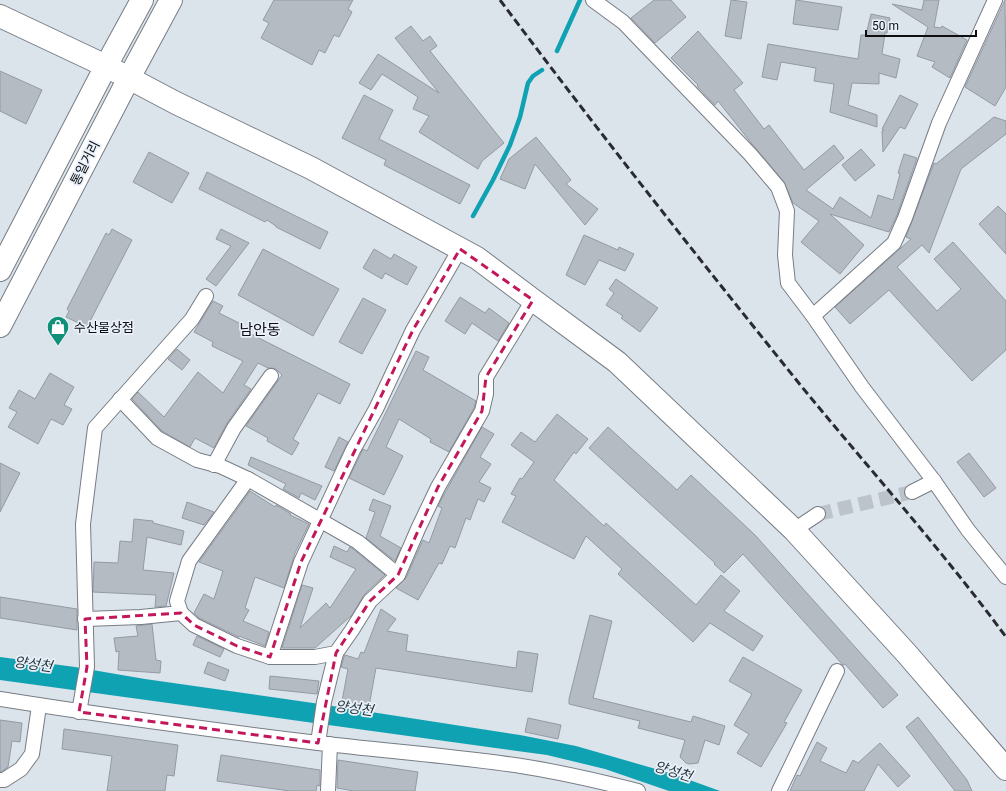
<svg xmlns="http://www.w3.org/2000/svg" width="1006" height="791" font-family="Roboto,'Noto Sans KR',sans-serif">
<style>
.water{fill:#0fa2b2}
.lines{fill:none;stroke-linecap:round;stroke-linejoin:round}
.stream{stroke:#0fa2b2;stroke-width:4.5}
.building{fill:#b4bbc3;stroke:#949aa2}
.minor-tunnel{stroke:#bcc3ca;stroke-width:14;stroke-dasharray:14 7;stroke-linecap:butt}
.minor-casing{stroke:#777d85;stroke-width:16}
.primary-casing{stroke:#777d85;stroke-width:24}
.minor{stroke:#fff;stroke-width:14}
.primary{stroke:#fff;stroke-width:22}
.rail{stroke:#282b2f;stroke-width:3;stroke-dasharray:8 4;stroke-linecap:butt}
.marked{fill:none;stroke:#c2185b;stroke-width:3;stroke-dasharray:8 5;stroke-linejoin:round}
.labels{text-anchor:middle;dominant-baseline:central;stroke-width:3.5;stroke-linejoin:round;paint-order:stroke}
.street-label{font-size:13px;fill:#0c0e11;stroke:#e9f0f9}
.poi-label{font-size:13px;fill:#0c0e11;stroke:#e9f0f9;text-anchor:start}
.water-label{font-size:14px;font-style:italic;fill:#1f3437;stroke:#e9f0f9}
.quarter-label{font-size:15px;fill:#0c0e11;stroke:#e9f0f9}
</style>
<rect width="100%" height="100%" fill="#dbe3eb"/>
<path class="water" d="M0 657 75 667 145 679 313 703 520 735 576 746 673 774 720 791H669L605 769 547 755 0 680Z"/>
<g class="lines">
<g class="stream">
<path d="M557 51 580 0"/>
<path d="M473 216 493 180 510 145 520 117 528 83 533 76 542 70"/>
</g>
</g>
<g class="building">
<path d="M274 0H353L348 9 352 12 339 37 334 35 325 53 319 50 312 65 261 38 269 23 263 20Z"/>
<path d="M654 0H671L686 17 655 43 631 18Z"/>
<path d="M731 0 747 2 741 39 725 36Z"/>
<path d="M796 0 842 7 838 30 793 24Z"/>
<path d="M924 0H939L934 27 941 28 942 26 967 40 950 78 932 67 935 62 917 56 928 27 892 4 922 10Z"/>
<path d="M1005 0 1006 87 995 106 965 87Z"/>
<path d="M871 14 890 18 887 33H885L882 54 900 59 896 78 879 73V84L852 83 848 105 877 115V127L830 112 834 84 814 81 816 68 781 62 777 80 762 77 768 44 858 59 861 35H866Z"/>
<path d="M411 26 423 41 430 36 437 46 430 51 504 143 482 161 478 169 419 132 429 116 413 109 418 97 382 74 371 90 359 83 378 54 439 93 395 38Z"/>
<path d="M698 31 743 83 734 90 764 129 769 125 804 170 834 145 844 158 806 190 833 209 840 197 871 218 878 195 893 200 900 174 898 173 904 154 917 158 897 215 889 232 830 214 864 245 840 274 801 242 819 221 793 203 784 182 752 144 718 101 715 105 697 86 698 85 671 58Z"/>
<path d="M0 71 42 90 26 124 0 111Z"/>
<path d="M364 95 393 110 379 139 470 185 460 204 384 165 386 160 342 138Z"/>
<path d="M900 95 918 104 905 129 900 127 883 152 882 131 884 130 882 129Z"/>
<path d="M994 117 1006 121V134L961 169 929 253 922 245 897 267 937 311 961 289 934 259 953 242 1006 301V350L972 381 889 290 850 324 835 307 911 239 906 237 934 163 936 164Z"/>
<path d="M536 137 571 180 566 184 598 209 585 225 535 164 525 189 500 179 509 159Z"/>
<path d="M861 149 875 165 855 181 842 165Z"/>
<path d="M149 152 189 173 172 203 133 182Z"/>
<path d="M207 172 328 232 320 249 276 227V226L267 220 265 222 199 189Z"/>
<path d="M998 206 1006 214V254L979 224Z"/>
<path d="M112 229 132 240 87 327 66 317 69 311 67 309 106 233 109 235Z"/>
<path d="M221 229 249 243 216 286 206 279 231 246 216 239Z"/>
<path d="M584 235 618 250 619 247 634 254 625 271 599 260 585 285 566 275Z"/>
<path d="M263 249 339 289 313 336 238 295Z"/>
<path d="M374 249 391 259 394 254 417 267 407 285 385 273 382 279 363 268Z"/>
<path d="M616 279 658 308 640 332 621 318 623 316 606 305 614 293 609 289Z"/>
<path d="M460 297 485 313 489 308 509 323 498 341 472 323 465 334 445 321Z"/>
<path d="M363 298 386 310 362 354 339 342Z"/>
<path d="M213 301 223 306 219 313 241 324 239 328 350 384 340 404 318 393 293 439 299 443 292 455 267 441 268 438 246 426 282 375 276 369 272 368H268L258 363 244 385 251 389 227 423 214 448 195 438 190 447 162 431 132 399 138 392 164 417 198 372 223 393 243 361 212 346 213 342 194 332Z"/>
<path d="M177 349 190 360 182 370 168 359Z"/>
<path d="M416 351 429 357 423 370 476 401 474 408 449 452 430 442 431 439 399 419 386 447 403 456 384 495 349 478 363 449 367 451Z"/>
<path d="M50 373 74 387 64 405 72 409 63 425 51 419 38 444 8 427 17 412 9 408 19 390 35 399Z"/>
<path d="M557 414 588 439 576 454 574 452 554 480 604 526 606 523 696 605 721 575 740 591 724 611 763 636 753 651 710 623 693 642 618 574 622 569 586 536 574 559 502 522 516 496 511 494 520 478 522 479 534 462 511 445 521 432 535 442Z"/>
<path d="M482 427 494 434 480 457 491 464 479 482 491 488 484 502 478 499 470 520 466 518 455 548 450 546 442 564 439 563 418 600 396 588 406 578 423 540 429 543 442 508 438 506 446 491Z"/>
<path d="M608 427 677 490 691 475 755 535 898 695 883 708 845 664 843 665 743 554 724 573 714 564 715 563 589 448Z"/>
<path d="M339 437 348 442 334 471 325 467Z"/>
<path d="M969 453 996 488 984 497 957 462Z"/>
<path d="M251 457 322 486 315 500 301 493 299 498 283 489 286 484 248 465Z"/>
<path d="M0 463 20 473 0 512Z"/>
<path d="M250 491 275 507 276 505 291 514 290 515 309 524 295 553 284 588 255 577 245 608 249 610 243 621 269 632 265 646 239 636V637L199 618 194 613 204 594 214 599 223 571 199 562Z"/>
<path d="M373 499 391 506 380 536 401 548 395 561 366 538 375 512 369 510Z"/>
<path d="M187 502 214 512 204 525 182 518Z"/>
<path d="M134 519 153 521V523L184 531 181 545 147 537 143 570 174 573 166 606 155 607 156 595 93 592 94 562 118 563 120 541 132 542Z"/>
<path d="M334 546 347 552 350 547 353 549 385 575 364 595 352 615 315 648H282L302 585 313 588 300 628 326 603 330 608 356 569 330 557Z"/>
<path d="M0 597 77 609V630L0 618Z"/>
<path d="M381 609 396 619 387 631 408 635 406 651 516 668 518 651 538 654 532 692 376 668 369 706 342 701 348 669 341 667 344 657 345 655 358 659 361 652 364 653Z"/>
<path d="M590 615 612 621 593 698 691 722 693 716 725 726 719 745 705 740 698 763 690 764 686 763 680 757 685 740 638 728 640 721 569 704V699Z"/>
<path d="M152 624 156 660 161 661 160 673 118 670 119 651 116 652 114 638 138 636 136 626Z"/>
<path d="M197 636 224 649 220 657 193 645Z"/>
<path d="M743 657 802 690 784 722 787 723 761 767 737 753 749 734 734 725 752 694 729 681Z"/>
<path d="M208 662 229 670 225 681 204 673Z"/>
<path d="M270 676 319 681 317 694 269 689Z"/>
<path d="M918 717 967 780 972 791H955L906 727Z"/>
<path d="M528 718 561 725 558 739 525 732Z"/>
<path d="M0 720 22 723 20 742 12 741 8 767 1 772H0Z"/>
<path d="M64 729 178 745 174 776 167 775 165 791H107L112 756 62 749Z"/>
<path d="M817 742 827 748 820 761 846 773 853 760 858 763 880 743 910 776 898 787 878 764 864 791H790L797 775 800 776Z"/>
<path d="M221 755 320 770V786L317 785 316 791H290L217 781Z"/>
<path d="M338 760 418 772 415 791H354L337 788Z"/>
</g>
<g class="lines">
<path class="minor-tunnel" d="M818 514 912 492"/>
<g class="minor-casing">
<g id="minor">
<path d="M593 0 623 22 750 154 778 187 787 211 785 255 788 283 813 316 862 387 934 481 968 530 1006 577"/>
<path d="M813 316 894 243 905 218 939 123 995 0"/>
<path d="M120 399 157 438 197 460 220 466 248 479 358 542 398 575"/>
<path d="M214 465 234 428 271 376"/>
<path d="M248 479 189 561 177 601 181 613 194 625 237 646 270 657H315L336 653 352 630 370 601 398 575 418 529 438 487 482 411 486 394V377L533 300"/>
<path d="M912 492 934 481"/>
<path d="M794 530 818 514"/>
<path d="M85 619 141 617 181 613"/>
<path d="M270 657 301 562 353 450 376 409 413 330 460 249"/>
<path d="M0 699C106 716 212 730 318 743 385 751 453 756 521 766 560 772 599 781 638 791"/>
<path d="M79 712 87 667 83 524 95 428 192 319 206 296"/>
<path d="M318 743 324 702 336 653"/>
<path d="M0 780H4L21 769 32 754 39 706"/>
<path d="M328 791 330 744"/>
<path d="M779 791 837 671"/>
</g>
</g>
<g class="primary-casing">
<g id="primary">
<path d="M0 16 106 66 176 103 311 168 477 258 533 300 617 362 794 530 907 654 1006 769"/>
<path d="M0 270 106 66 142 0"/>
<path d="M0 326 129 78 171 0"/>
</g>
</g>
<use href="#minor" class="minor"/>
<use href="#primary" class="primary"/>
<path class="rail" d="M500 0C598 131 699 259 802 387 870 470 942 550 1006 637"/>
</g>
<path class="marked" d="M460 249 533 300 486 377 482 411 438 487 398 575 370 601 336 653 318 743 79 712 87 667 85 619 181 613 194 625 237 646 270 657 301 562 413 330Z"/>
<defs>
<g id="shop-pin" transform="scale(1.15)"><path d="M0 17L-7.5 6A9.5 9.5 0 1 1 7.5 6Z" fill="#0f9077" stroke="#e9f0f9"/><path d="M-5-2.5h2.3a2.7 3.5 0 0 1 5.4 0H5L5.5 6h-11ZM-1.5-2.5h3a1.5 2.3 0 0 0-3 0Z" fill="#fff"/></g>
</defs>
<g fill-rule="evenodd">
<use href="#shop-pin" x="58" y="327"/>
</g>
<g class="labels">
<g class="street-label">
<text transform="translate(85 163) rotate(-63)">통일거리</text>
</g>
<g class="poi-label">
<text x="74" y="327">수산물상점</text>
</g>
<g class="water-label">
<text transform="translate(33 664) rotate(8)">양성천</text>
<text transform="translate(354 708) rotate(8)">양성천</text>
<text transform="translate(673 771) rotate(17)">양성천</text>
</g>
<g class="quarter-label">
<text x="260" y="330">남안동</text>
</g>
</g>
<path d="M866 30v6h110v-6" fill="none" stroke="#0c0e11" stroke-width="2"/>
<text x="872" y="30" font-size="12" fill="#0c0e11" stroke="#e9f0f9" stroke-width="3" paint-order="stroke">50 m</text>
</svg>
